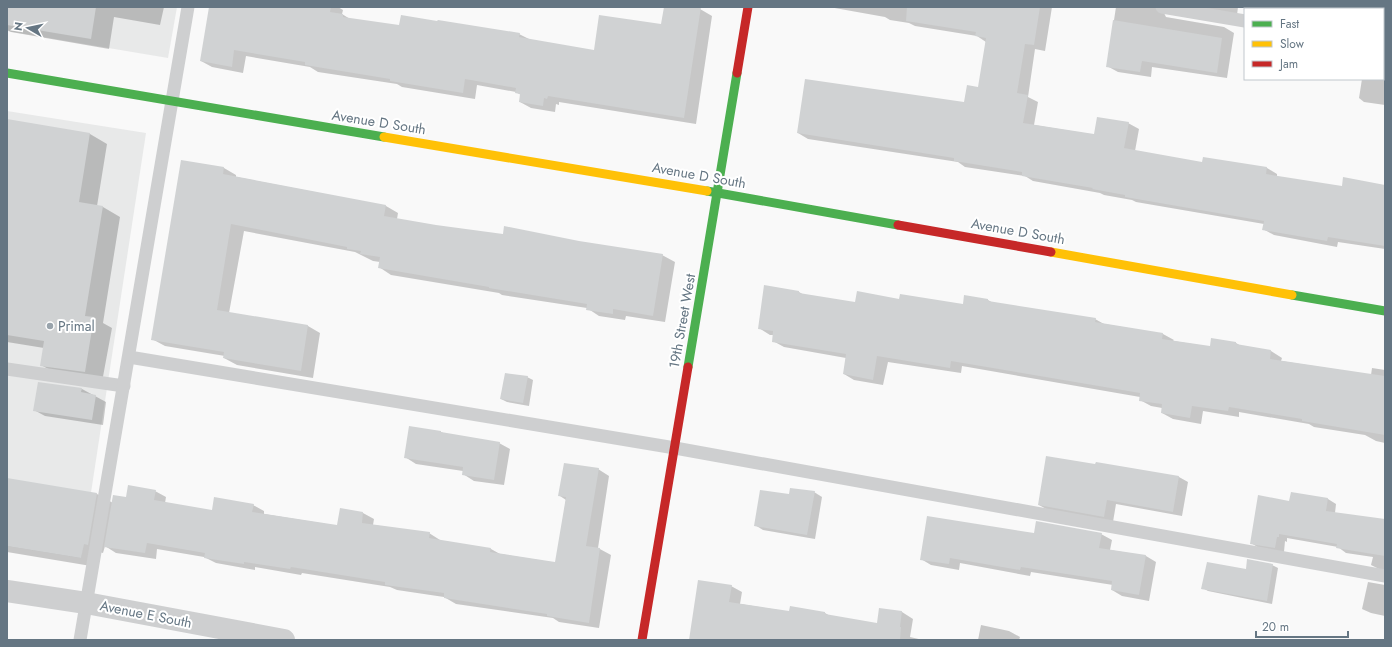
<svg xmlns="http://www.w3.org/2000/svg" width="1392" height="647" font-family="Jost,sans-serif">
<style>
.built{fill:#e8e9e9}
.shadow{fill:#0003}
.building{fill:#d0d2d3}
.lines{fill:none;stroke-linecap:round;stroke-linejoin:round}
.lane{stroke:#cecfd0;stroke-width:13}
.street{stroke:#cecfd0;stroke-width:22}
.fast{stroke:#4caf50;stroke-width:9}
.slow{stroke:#ffc107;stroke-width:9}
.jam{stroke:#c62828;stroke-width:9}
.poi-dot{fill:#99a4ac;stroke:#fff;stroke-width:1.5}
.labels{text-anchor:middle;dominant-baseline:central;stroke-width:4;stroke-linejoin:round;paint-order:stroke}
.street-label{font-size:14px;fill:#657683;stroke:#fff}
.poi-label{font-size:14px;fill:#657683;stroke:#fff;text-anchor:start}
</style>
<rect width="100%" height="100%" fill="#f9f9f9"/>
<g class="built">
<path d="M7 7H177L168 58 7 31Z"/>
<path d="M7 111 146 133 81 558 7 546Z"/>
</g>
<g class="shadow">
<path d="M7 7H164L160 25 114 17 109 49 11 32 7 30Z"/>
<path d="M210 7H338L343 10 342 14 350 19 400 26 519 34 531 40 595 51 662 25 665 7H686L700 9 712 16 696 124 559 102V105L556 104 555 112 531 108 520 102 521 95 516 92 477 85 475 99 402 87 397 84 318 72 310 67 246 56 243 73 212 67 201 61Z"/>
<path d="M829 7H1052L1045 51 1035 49 1028 97 1038 102 1034 125 1095 135 1128 123 1139 129 1135 151 1203 163 1267 168 1277 174V177L1343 187 1385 186V249L1338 242 1337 247 1274 235 1263 229 1264 224 1136 202 1132 200 1104 195 1100 193 1033 181 1025 176 965 167 958 162 808 139 798 133 965 103 979 88 986 42 977 36 915 26 909 23 890 20 885 17Z"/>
<path d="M1116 7H1167L1164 13 1166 17 1224 27 1234 33 1227 78 1152 67 1151 77 1118 72 1107 66Z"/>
<path d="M1184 7H1238L1237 15Z"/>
<path d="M1278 7H1377V9H1290Z"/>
<path d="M1383 69H1385V105L1364 102 1359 98 1362 79H1383Z"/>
<path d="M7 120 90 134 107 144 97 206 103 207 120 217 103 323 112 328 102 382 59 375 41 365 44 348 7 342Z"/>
<path d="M182 161 224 168 236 175V177L386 206 398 213 397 219 436 226 504 235 579 242 662 255 675 262 665 322 626 316 625 320 599 316 587 308 502 295 499 293 391 275 379 267 380 262 373 261 355 252 244 231 229 313 308 326 320 333 313 378 237 365 224 358 225 356 165 346 152 339Z"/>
<path d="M799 292 804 295 856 303 900 300 963 305 988 300 993 303 1095 319 1104 324 1163 334 1174 340 1173 341 1211 347 1236 343 1241 346 1271 351 1282 358 1281 361 1371 375 1372 368 1385 370V443L1376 441 1365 435 1314 427 1309 424 1239 412V417L1203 411 1201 424 1173 419 1162 413V408L1151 406 1140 400V397L962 366 961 373 888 362 883 385 854 380 844 374 846 358 784 347 773 341 774 335H770L759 328Z"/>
<path d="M527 377 533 380 529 406 507 402 501 399Z"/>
<path d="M82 389 106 402 103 425 45 416 34 410Z"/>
<path d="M441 432 445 434 499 443 510 449 504 485 474 481 463 474V471L416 464 405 457Z"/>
<path d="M1097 463 1179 477 1188 482 1182 516 1116 504 1113 522 1048 510 1039 505 1096 465Z"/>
<path d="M598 469 609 476 598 548 611 555 599 628 559 622 553 618 456 604 444 597 397 590 390 587 302 573 301 575 255 567V570L216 563 204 557 157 549 156 559 116 553 105 546 103 553 99 552 97 567 7 552V479L97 494 113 503 155 491 166 497 165 503 212 511 253 505 264 511V514L338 526 341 509 363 513 374 519 373 525 429 533 440 540V541L491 549 500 554 556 563 566 500 560 496Z"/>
<path d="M814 492 822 497 815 539 763 530 755 525 789 496Z"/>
<path d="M1292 493 1328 499 1336 504 1335 513 1385 523V570L1379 569 1371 565 1373 557 1346 553 1338 547 1287 538V542L1285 541 1284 552 1259 548 1251 543 1290 502Z"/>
<path d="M1035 534H1101L1112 540 1110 550 1146 556 1156 562 1149 601 1122 596 1112 590 1113 585 1031 572 1030 576 960 563 959 570 931 565 921 559Z"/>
<path d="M1272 565 1278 568 1272 604 1208 591 1203 588 1246 570Z"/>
<path d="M1368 582 1385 585V616L1371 613 1362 609Z"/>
<path d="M731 586 742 592 740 604 790 612 825 613 830 616 878 624 880 609 902 612 913 619 910 637 923 640H690Z"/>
<path d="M981 625 1009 631 1020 637 1019 640H978Z"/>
</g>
<g class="building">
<path d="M7 7H96L91 39 7 25Z"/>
<path d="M209 7H331L330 12 343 14V17L399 25 401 15 437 21 438 20 520 33 519 37 594 50 599 15 661 24 664 7H701L684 118 548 96 547 99 544 98 543 106 519 102 520 94 515 93 516 88 465 79 463 93 390 81V79L305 65V62L234 50 232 67 200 61Z"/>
<path d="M907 7H1040L1034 45 1025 44 1017 93 1028 95 1023 123 1094 134 1097 117 1129 122 1124 148 1202 162 1203 157 1267 167 1266 174 1342 186 1343 177 1385 185V246L1328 237 1327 241 1262 230 1264 221 1125 197V195L1092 189 1093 188 1022 176V172L954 161V158L797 133 805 79 964 102 967 85 978 87 986 38 975 36 976 32 906 21Z"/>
<path d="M1113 20 1222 38 1217 73 1142 61 1140 72 1106 67Z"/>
<path d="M7 119 90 133 79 202 103 206 85 316 94 317 85 372 40 366 44 341 7 335Z"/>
<path d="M181 160 224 167 223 174 386 205 384 216 436 225 503 234 504 226 579 241 663 254 653 316 613 309V314L586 310 587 304 489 288V287L378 268 380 257 360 254 361 251 347 249V247L231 224 217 310 308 325 301 371 223 358 224 352 151 340Z"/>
<path d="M764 285 799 291V293L855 302 857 291 899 299 900 294 963 304 964 295 988 299V301L1096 318 1095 322 1163 333 1162 339 1210 346 1211 338 1236 342V344L1271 350 1270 359 1385 376V435L1302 421V419L1229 407 1228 411 1192 406 1190 418 1161 413 1162 404 1139 401 1140 393 951 361 950 368 877 356 873 380 843 374 846 354 772 342 773 331 758 329Z"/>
<path d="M505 373 528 376 523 403 500 399Z"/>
<path d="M38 382 82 388 81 392 96 395 92 420 33 411Z"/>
<path d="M409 426 441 431V432L500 442 494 480 462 475 463 467 404 458Z"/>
<path d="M1046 456 1095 464 1096 462 1179 476 1173 512 1107 500 1104 517 1038 505Z"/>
<path d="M564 463 599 468 586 546 600 548 589 623 547 616V614L444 598V593L385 585V582L291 567 290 569 244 562V564L204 558 205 553 147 543 145 553 104 547 113 495 126 497 128 485 156 490 154 500 212 510 214 497 254 504 252 512 337 525 340 508 363 512 362 523 430 532 429 538 491 548 490 552 555 562 566 497 558 496Z"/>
<path d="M7 478 97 493 88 545 84 544 81 558 7 546Z"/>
<path d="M790 488 815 491 807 535 754 526 760 490 789 494Z"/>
<path d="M1291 492 1328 498 1326 511 1385 519V556L1336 548 1337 544 1279 534V537H1277L1275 548 1250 544 1258 495 1289 501Z"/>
<path d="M927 516 1034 533 1036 521 1102 533 1099 548 1146 555 1139 595 1111 590 1112 581 1021 567 1020 570 950 558 949 564 920 560Z"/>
<path d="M1247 559 1273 564 1267 601 1201 589 1207 562 1246 569Z"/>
<path d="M698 580 732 585 729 602 789 611 790 606 825 612V614L877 623 879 608 902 611 900 627H901L900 640H689Z"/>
</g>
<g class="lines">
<g class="lane">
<path d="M1162 7 1245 21"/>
<path d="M1383 45 1385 46"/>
<path d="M129 357 675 448 1385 576"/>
<path d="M7 369 124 386"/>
<path d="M80 640 188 7"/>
</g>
<path class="street" d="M7 591 86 603 284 640"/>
<g class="fast">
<path d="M7 73 384 137"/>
<path d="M707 191 898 225"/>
<path d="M1292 295 1385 311"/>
<path d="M688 367 737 73"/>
</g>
<g class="slow">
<path d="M384 137 707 191"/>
<path d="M1051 252 1292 295"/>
</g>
<g class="jam">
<path d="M737 73 748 7"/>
<path d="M898 225 1051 252"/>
<path d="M642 640 688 367"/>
</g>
</g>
<circle class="poi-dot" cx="50" cy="326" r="4"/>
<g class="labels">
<g class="street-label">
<text transform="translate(379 122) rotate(9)">Avenue D South</text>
<text transform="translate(699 175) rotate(10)">Avenue D South</text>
<text transform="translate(1018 231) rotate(10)">Avenue D South</text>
<text transform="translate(682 321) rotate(-80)">19th Street West</text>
<text transform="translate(146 614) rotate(11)">Avenue E South</text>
</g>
<g class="poi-label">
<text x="58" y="326">Primal</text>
</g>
</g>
<rect width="1392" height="647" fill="none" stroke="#657683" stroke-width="16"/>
<rect x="1244" y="8" width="140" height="72" fill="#ffffff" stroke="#c1c8cd"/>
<rect x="1252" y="21" width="20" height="6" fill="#4caf50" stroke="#c1c8cd"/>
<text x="1280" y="28" font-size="12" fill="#657683">Fast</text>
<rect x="1252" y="41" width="20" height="6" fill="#ffc107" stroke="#c1c8cd"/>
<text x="1280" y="48" font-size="12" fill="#657683">Slow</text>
<rect x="1252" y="61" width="20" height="6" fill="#c62828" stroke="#c1c8cd"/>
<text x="1280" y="68" font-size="12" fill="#657683">Jam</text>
<g transform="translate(28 28) rotate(279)" stroke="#ffffff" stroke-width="3" paint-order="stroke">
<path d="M0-3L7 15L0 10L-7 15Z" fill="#657683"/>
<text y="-6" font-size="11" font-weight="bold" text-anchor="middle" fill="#657683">N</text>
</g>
<path d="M1256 631v6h92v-6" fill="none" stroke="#657683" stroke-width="2"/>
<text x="1262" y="631" font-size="12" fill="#657683" stroke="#ffffff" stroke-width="3" paint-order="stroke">20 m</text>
</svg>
